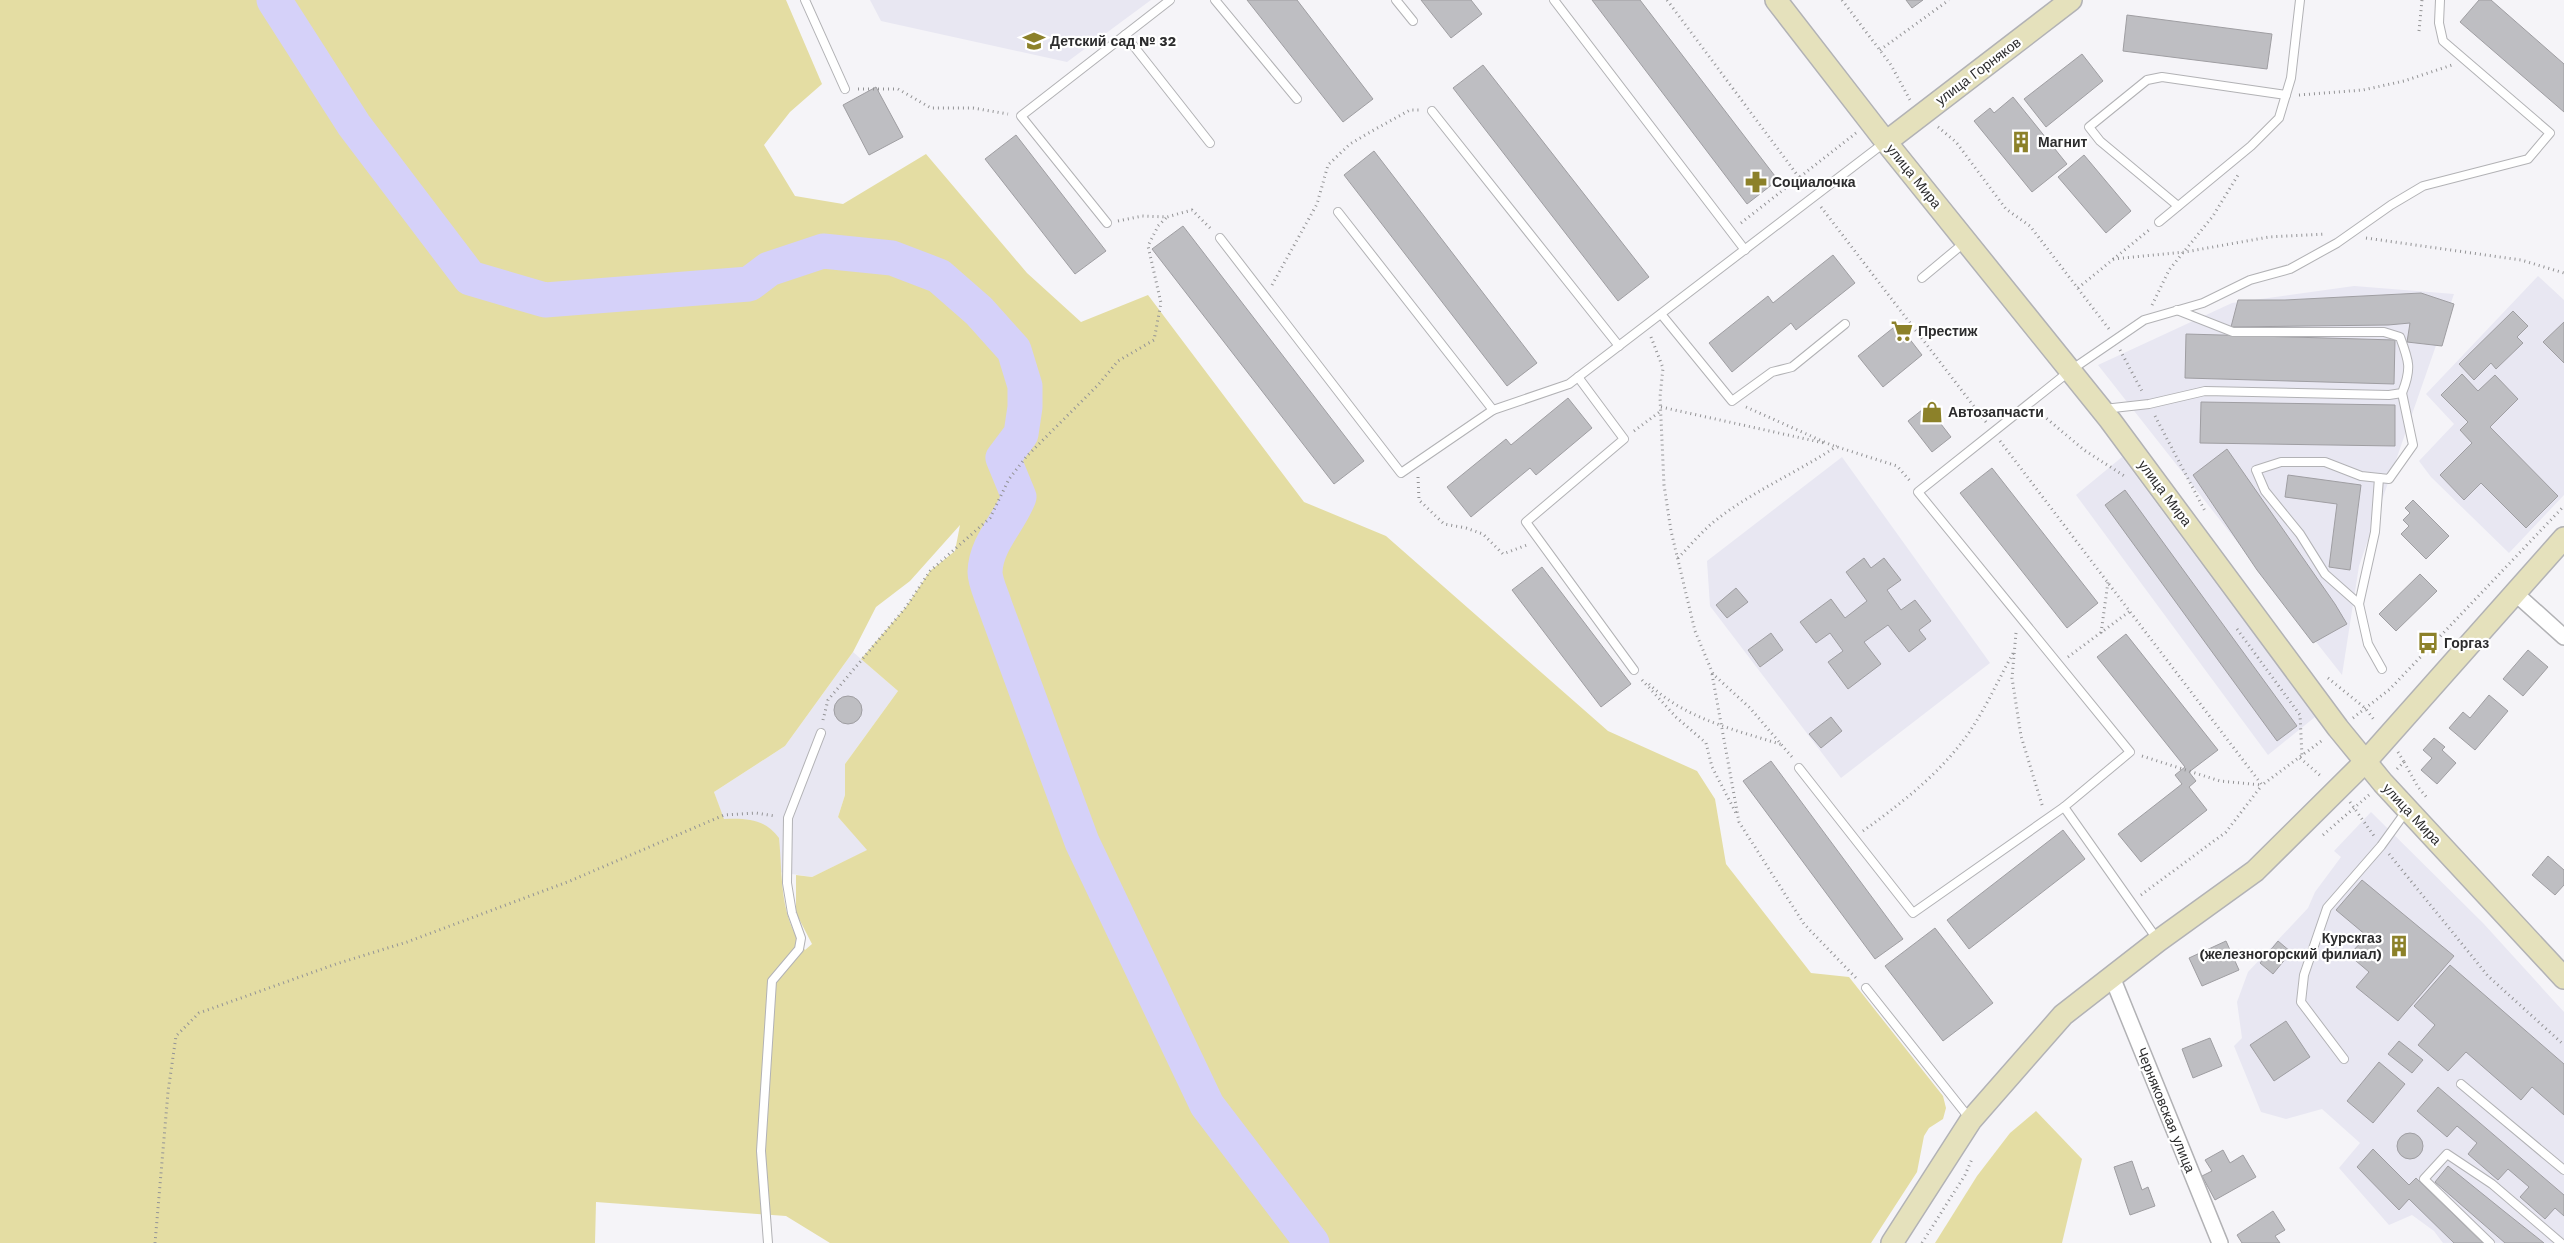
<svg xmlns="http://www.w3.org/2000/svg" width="2564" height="1243" font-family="'Work Sans',sans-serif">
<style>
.built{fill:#e8e7f2}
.green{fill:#e4dda3;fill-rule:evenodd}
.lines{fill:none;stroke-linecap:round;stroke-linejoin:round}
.river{stroke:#d5d1f9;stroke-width:35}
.building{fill:#bebec2;stroke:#9f9ea2}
.lane-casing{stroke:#b2b2b5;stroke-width:10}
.street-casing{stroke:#b2b2b5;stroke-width:18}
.secondary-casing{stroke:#b2b2b5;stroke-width:24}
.path{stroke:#939395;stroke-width:3;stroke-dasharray:1 4;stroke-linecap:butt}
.lane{stroke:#fff;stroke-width:8}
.street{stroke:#fff;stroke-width:15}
.secondary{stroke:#e5e1bc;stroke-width:21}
.labels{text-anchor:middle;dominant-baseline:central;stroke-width:4.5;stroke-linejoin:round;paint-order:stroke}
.poi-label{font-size:14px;font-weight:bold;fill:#2c2c2d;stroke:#fff;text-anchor:start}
.street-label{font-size:14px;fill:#2c2c2d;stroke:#fff}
</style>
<rect width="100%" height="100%" fill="#f5f4f8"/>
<g class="built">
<path d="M870 0H1151L1067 62 881 21Z"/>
<path d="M2538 276 2564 300V495L2509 553 2431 477 2419 461 2454 424 2426 394Z"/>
<path d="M2354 286 2454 294 2359 566 2342 675 2098 365 2232 303Z"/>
<path d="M1842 457 1990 663 1841 778 1710 606 1707 561Z"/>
<path d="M2122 457 2315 717 2268 755 2076 495Z"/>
<path d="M853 652 898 691 845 764V795L838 817 868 850 812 877 739 866 714 792 785 746Z"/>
<path d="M2371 812 2483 923 2564 1012V1243H2443L2434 1231 2412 1215 2389 1225 2339 1168 2360 1143 2322 1109 2286 1119 2261 1112 2234 1046 2242 1038 2237 1002 2248 972 2308 908 2315 892 2341 857 2334 851Z"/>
</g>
<g class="green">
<path d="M0 0H786L822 84 790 112 764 145 795 196 843 204 926 154 1027 273 1081 322 1148 295 1304 502 1386 536 1608 731 1697 771 1715 799 1726 864 1811 973 1849 977 1943 1096 1946 1108 1943 1119 1929 1128 1924 1136 1917 1172 1871 1243H830L786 1216 596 1202 595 1243H0ZM960 525 955 551 930 571 906 607 861 659 898 691 845 764V795L838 817 867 850 812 877 796 875V913L812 944 805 950C779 915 783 880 779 838 765 819 747 818 724 819L714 792 785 746 853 652 876 607 910 581Z"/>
<path d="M2036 1111 2082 1159 2062 1243H1935L1977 1176 2010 1133Z"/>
</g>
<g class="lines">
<path class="river" d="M274 0 354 125 470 278 545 300 749 284 769 269 823 251 892 258 939 276 979 311 1014 350 1025 386V407L1021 434 1003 458 1019 497C1009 523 986 543 985 572 985 582 992 596 995 606L1082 842 1207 1105 1312 1243"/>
</g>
<g class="building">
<path d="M1247 0H1297L1373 99 1343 122Z"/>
<path d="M1421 0H1471L1482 14 1451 38Z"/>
<path d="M1592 0H1640L1778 180 1747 204Z"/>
<path d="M1906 0H1923L1912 8Z"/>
<path d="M2479 0H2491L2564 64V112L2460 22Z"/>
<path d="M2127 15 2272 34 2267 69 2123 51Z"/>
<path d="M2082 54 2103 81 2046 127 2024 99Z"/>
<path d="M1483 65 1649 277 1618 301 1453 88Z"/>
<path d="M876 87 903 137 869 155 843 105Z"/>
<path d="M2013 97 2067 164 2032 192 1974 121 1990 108 1994 113Z"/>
<path d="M1016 135 1106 251 1075 274 985 159Z"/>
<path d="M1374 151 1537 363 1507 386 1344 175Z"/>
<path d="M2084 155 2131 211 2106 233 2058 177Z"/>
<path d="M1183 226 1364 461 1334 484 1152 249Z"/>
<path d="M1833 255 1855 283 1796 330 1791 323 1732 372 1709 343 1768 296 1773 303Z"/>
<path d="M2421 293 2454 304 2442 346 2407 342 2410 323 2388 325 2231 327 2238 300H2285Z"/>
<path d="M2513 311 2528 326 2517 337 2523 343 2496 369 2491 363 2474 380 2459 364Z"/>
<path d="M2564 322V363L2543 342Z"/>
<path d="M1898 324 1922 355 1883 387 1858 356Z"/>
<path d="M2186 334 2395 340 2394 384 2185 378Z"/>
<path d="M2462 374 2478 391 2495 375 2518 399 2490 427 2558 496 2526 528 2481 483 2464 500 2440 475 2472 443 2460 430 2468 422 2441 395Z"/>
<path d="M1568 398 1592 428 1536 475 1530 468 1471 517 1447 487 1506 439 1511 445Z"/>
<path d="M2201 402 2395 405V446L2200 443Z"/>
<path d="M1927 406 1951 437 1932 452 1908 421Z"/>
<path d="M2227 449 2335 604 2347 624 2313 643 2257 570 2193 475Z"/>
<path d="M1992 468 2098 603 2067 628 1960 493Z"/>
<path d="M2288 475 2361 485 2350 570 2329 567 2337 504 2285 497Z"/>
<path d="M2125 490 2297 726 2277 741 2105 505Z"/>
<path d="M2413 500 2449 536 2426 559 2401 534 2409 526 2403 520 2410 513 2405 508Z"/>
<path d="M1864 558 1871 568 1884 558 1901 580 1887 590 1901 610 1915 600 1931 621 1919 630 1926 639 1909 652 1888 625 1864 642 1881 664 1848 689 1828 662 1843 651 1830 633 1816 643 1800 622 1831 599 1845 618 1867 601 1846 572Z"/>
<path d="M1542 567 1631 684 1601 707 1512 590Z"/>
<path d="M2420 574 2437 591 2396 631 2379 614Z"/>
<path d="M1736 588 1748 602 1727 618 1716 605Z"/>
<path d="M1771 633 1783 650 1760 667 1748 650Z"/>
<path d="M2126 634 2218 750 2189 772 2196 781 2189 787 2207 810 2141 862 2118 834 2182 784 2175 775 2185 767 2097 657Z"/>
<path d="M2528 650 2548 667 2523 696 2503 679Z"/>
<path d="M2489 695 2508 711 2475 750 2449 728 2463 712 2470 718Z"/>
<circle cx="848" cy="710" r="14"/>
<path d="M1831 717 1842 731 1821 748 1809 734Z"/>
<path d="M2434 738 2445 747 2442 750 2456 763 2437 784 2421 770 2432 758 2423 750Z"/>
<path d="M1771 761 1903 939 1875 959 1743 781Z"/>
<path d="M2063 830 2085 859 1969 949 1947 920Z"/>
<path d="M2548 856 2564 870V885L2555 895 2532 875Z"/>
<path d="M2362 880 2454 956 2398 1021 2356 987 2369 972 2349 955 2367 936 2336 910Z"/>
<path d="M1935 928 1993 1003 1943 1041 1885 966Z"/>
<path d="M2226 941 2239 970 2202 986 2189 958Z"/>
<path d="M2278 941 2291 952 2273 974 2260 963Z"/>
<path d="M2450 965 2564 1064V1115L2532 1087 2521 1100 2466 1052 2448 1071 2418 1045 2435 1025 2414 1006Z"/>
<path d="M2286 1021 2310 1057 2274 1081 2250 1045Z"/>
<path d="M2210 1038 2222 1066 2193 1078 2182 1049Z"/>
<path d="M2399 1041 2423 1060 2412 1073 2388 1054Z"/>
<path d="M2379 1062 2405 1084 2373 1123 2347 1101Z"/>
<path d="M2438 1087 2564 1195V1216L2555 1208 2545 1219 2520 1197 2529 1187 2508 1169 2498 1180 2468 1154 2477 1143 2457 1126 2447 1137 2417 1111Z"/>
<circle cx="2410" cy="1146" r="13"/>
<path d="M2373 1149 2409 1185 2416 1178 2483 1243H2454L2409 1199 2399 1210 2357 1167Z"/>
<path d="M2223 1150 2230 1163 2243 1155 2256 1177 2215 1200 2202 1176 2212 1171 2205 1160Z"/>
<path d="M2132 1161 2142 1190 2148 1187 2155 1206 2130 1215 2114 1167Z"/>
<path d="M2448 1166 2505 1212 2544 1243H2505L2435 1182Z"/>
<path d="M2273 1211 2285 1230 2275 1236 2280 1243H2242L2237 1235Z"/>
</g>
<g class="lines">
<g class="lane-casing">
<g id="lane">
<path d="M805 0 845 89"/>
<path d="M1215 0 1297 99"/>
<path d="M1396 0 1413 21"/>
<path d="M1554 0 1745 250"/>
<path d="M1125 35 1210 143"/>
<path d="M1432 111 1619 346"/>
<path d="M2178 206 2100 141 2089 127 2147 80 2162 77 2286 95"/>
<path d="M1338 212 1493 410"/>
<path d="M2159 222 2251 146 2279 118 2291 78 2300 0"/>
<path d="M1107 223 1021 116 1170 0"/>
<path d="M1220 238 1401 473 1493 410 1569 384 1884 143"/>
<path d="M1922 278 1964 243"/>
<path d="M1661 314 1732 401 1772 372 1792 367 1845 324"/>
<path d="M1578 377 1624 439 1526 522 1634 670"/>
<path d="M2104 409 2149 404 2205 391 2389 395 2402 393C2412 368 2409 361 2400 337L2384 332H2233L2177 310"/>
<path d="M2359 604 2375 532 2379 478"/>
<path d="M2382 669 2368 644 2359 604 2325 574 2300 534 2265 491 2256 470 2281 462H2325L2361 476 2389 479 2413 445 2402 393"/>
<path d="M1799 768 1913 913 2064 807 2130 752 1918 492 2071 370 2144 320 2203 303 2250 280 2290 269 2337 243 2391 205 2423 186 2528 159 2550 133 2443 41 2439 23 2440 0"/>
<path d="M2064 807 2157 939"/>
<path d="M1866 988 1970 1119"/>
<path d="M2344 1059 2301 1002 2304 975 2327 908 2381 846 2407 810"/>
<path d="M2461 1084 2564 1170"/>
<path d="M768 1243 761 1151 772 981 799 949 801 938 792 913 787 883 788 818 821 733"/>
<path d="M2490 1243 2424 1179 2447 1154 2492 1184 2561 1243"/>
</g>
</g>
<g class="street-casing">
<g id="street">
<path d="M2515 593 2564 637"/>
<path d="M2112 977 2220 1243"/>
</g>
</g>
<g class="secondary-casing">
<g id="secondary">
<path d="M1776 0 1886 142 2110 420 2338 728 2383 783 2564 978"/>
<path d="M1886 142 2071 0"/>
<path d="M1892 1243 1971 1120 2063 1015 2158 941 2255 871 2366 761 2564 538"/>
</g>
</g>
<g class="path">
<path d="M1667 0 1807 188"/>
<path d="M1842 0 1891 65 1910 100"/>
<path d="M2419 31 2422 0"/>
<path d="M1880 50 1949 0"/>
<path d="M858 89H898L931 108H973L1008 114"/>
<path d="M2299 95 2363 90 2404 81 2452 65"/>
<path d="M1938 127 1956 142 2006 209 2030 226 2109 329"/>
<path d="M1821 207 1986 422"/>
<path d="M1118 221 1142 216 1167 217 1192 210 1212 230"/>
<path d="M1741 223 1856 133"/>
<path d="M2366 238 2521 260 2564 273"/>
<path d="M2113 259 2185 252 2269 237 2325 234"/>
<path d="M1272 285 1317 204 1328 165 1350 144 1372 131 1410 110H1421"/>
<path d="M2078 288 2149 230"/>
<path d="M2152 305 2169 270 2213 216 2238 175"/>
<path d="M1651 337 1663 368 1660 397 1664 485 1671 531 1695 631 1713 674 1750 708 1792 757"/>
<path d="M2120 350 2143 393"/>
<path d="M1661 407 1824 443"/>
<path d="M1746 407 1831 445 1897 466 1911 482"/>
<path d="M2039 412 2084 450 2126 477"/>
<path d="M2155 416 2206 513"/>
<path d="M1634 431 1661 411"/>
<path d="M2000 441 2262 785 2324 739"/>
<path d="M1418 477 1419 500 1444 524 1466 528 1483 534 1503 554 1527 545"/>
<path d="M1678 558C1690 546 1702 531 1716 520 1753 491 1798 472 1837 446"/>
<path d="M2237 629 2300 715 2302 756"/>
<path d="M2016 633 2012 678 2021 736 2043 808"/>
<path d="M2101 633 2108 582"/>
<path d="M2068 657 2130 611"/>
<path d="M1712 674 1739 822 1804 924 1857 979"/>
<path d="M2328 678 2365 708 2375 721"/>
<path d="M1642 680 1676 717 1706 743 1712 767 1736 813"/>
<path d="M1649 684C1685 719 1736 730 1783 745"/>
<path d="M2353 718 2390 689 2564 506"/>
<path d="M823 720 828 700 906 607 930 571 990 518 1009 479 1026 457 1098 385 1118 361 1154 340 1161 303 1148 246 1158 226 1167 217"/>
<path d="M2398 752 2404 762"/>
<path d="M2142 756 2220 781 2261 785"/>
<path d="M2300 758 2322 777"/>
<path d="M2397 769 2404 762 2418 787 2428 799"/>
<path d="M2350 802 2374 836"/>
<path d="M1863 831C1902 803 1943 771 1970 731 1987 706 2000 676 2015 650"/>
<path d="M2323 835 2369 795"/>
<path d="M2389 854 2488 976 2564 1045"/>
<path d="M2141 895 2226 832 2262 785"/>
<path d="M155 1243 168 1092 176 1036 199 1013 336 964 407 942 570 881 724 815 756 813 775 816"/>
<path d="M1922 1243 1965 1175 1972 1159"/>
</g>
<use href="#lane" class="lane"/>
<use href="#street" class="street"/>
<use href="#secondary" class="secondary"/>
</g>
<defs>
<g id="school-bare" transform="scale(1.725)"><path d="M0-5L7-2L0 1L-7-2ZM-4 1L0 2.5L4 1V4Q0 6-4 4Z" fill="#8c8129" stroke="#fff" stroke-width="2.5" paint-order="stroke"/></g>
<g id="building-bare" transform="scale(1.725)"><path d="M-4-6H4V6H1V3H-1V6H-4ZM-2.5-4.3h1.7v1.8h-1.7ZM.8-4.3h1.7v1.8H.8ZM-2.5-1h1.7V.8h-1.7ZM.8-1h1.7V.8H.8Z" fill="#8c8129" stroke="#fff" stroke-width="2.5" paint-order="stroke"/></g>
<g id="pharmacy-bare" transform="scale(1.725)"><path d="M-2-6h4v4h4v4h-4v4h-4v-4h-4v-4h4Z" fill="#8c8129" stroke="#fff" stroke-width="2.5" paint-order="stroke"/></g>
<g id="supermarket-bare" transform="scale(1.725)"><path d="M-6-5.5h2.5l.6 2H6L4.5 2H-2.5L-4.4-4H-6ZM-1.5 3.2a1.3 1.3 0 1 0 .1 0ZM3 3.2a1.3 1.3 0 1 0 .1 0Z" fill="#8c8129" stroke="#fff" stroke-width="2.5" paint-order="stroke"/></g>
<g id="shop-bare" transform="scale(1.725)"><path d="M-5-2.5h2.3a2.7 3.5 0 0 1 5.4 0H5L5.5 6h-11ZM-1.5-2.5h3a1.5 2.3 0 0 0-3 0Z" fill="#8c8129" stroke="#fff" stroke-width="2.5" paint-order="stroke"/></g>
<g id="bus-bare" transform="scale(1.725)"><path d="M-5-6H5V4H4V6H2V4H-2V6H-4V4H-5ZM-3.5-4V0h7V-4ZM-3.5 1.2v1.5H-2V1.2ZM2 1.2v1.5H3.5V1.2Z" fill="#8c8129" stroke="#fff" stroke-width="2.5" paint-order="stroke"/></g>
</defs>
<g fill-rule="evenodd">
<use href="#school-bare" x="1034" y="41"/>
<use href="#building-bare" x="2021" y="142"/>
<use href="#pharmacy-bare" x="1756" y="182"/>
<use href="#supermarket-bare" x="1902" y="331"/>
<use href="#shop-bare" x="1932" y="412"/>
<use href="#bus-bare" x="2428" y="643"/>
<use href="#building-bare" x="2399" y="946"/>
</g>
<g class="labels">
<g class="poi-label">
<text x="1050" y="41">Детский сад № 32</text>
<text x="2038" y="142">Магнит</text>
<text x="1772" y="182">Социалочка</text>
<text x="1918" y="331">Престиж</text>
<text x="1948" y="412">Автозапчасти</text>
<text x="2444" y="643">Горгаз</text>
<text x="2382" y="938" text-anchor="end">Курскгаз<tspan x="2382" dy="16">(железногорский филиал)</tspan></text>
</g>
<g class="street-label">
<text transform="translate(1978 71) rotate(-37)">улица Горняков</text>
<text transform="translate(1914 176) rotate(51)">улица Мира</text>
<text transform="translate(2165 493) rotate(53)">улица Мира</text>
<text transform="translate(2412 814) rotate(47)">улица Мира</text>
<text transform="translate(2166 1110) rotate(68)">Черняковская улица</text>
</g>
</g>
</svg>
